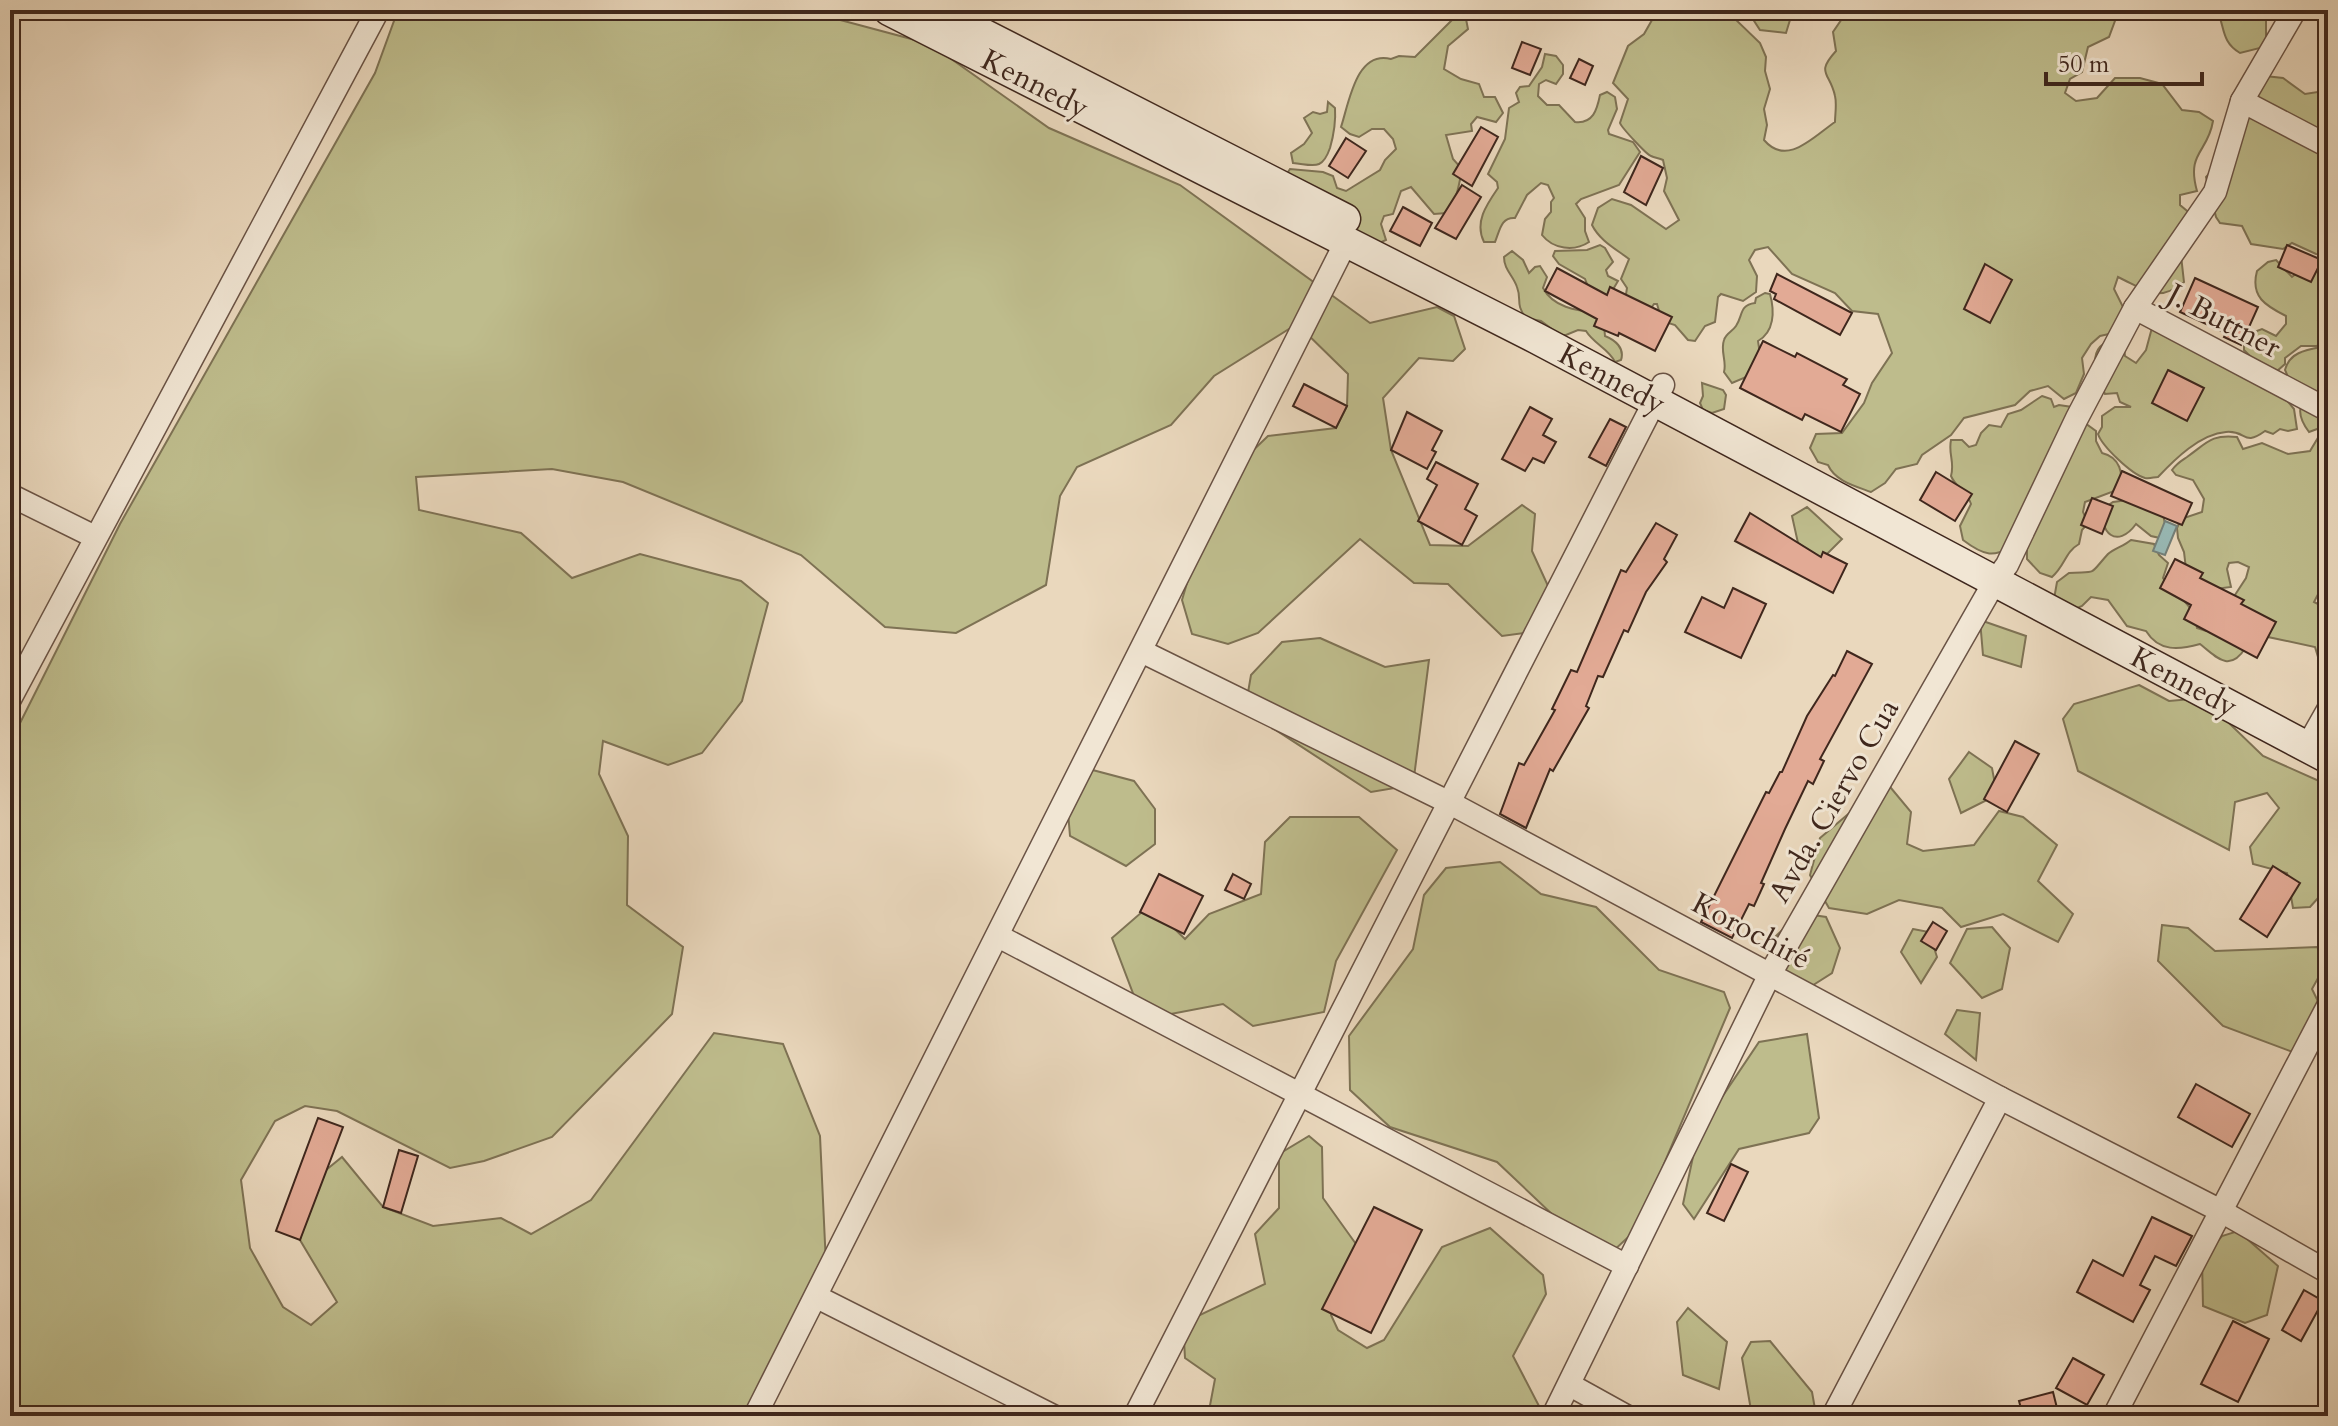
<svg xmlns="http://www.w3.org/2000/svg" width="2338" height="1426" font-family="Cardo,serif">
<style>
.green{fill:#bebc8c;stroke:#7e7254;stroke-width:2}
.water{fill:#98b9b5;stroke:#747f78;stroke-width:2}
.building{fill:#e2aa95;stroke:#3f271d;stroke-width:2}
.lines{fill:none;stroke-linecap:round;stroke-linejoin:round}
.street-casing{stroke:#6a5345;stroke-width:25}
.secondary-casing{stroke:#3f271d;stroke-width:33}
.street{stroke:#f1e6d4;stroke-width:22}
.secondary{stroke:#f1e6d4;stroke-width:30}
.labels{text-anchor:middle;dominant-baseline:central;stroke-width:6;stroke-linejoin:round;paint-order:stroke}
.street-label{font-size:30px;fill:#3f271d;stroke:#f1e6d4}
</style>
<rect width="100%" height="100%" fill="#ead8bd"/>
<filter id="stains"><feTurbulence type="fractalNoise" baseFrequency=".0025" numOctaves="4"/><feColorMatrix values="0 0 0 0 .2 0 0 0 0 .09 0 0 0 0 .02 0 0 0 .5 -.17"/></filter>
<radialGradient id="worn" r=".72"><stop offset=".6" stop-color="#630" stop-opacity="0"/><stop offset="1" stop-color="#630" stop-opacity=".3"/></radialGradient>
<g class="green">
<path d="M398 10H803L930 44 1049 128 1180 185 1370 323 1437 307 1454 316 1465 349 1453 361 1419 358 1383 398 1391 450 1430 545 1468 546 1522 505 1535 514 1532 551 1554 599 1538 631 1502 636 1448 584 1414 583 1360 539 1258 633 1228 644 1192 634 1182 600 1192 566 1243 460 1268 436 1336 428 1347 406 1348 374 1297 324 1214 376 1171 425 1077 467 1060 496 1046 585 956 633 885 627 801 555 623 482 552 469 416 477 419 510 521 533 572 578 640 554 741 581 768 603 742 701 702 753 668 765 603 741 599 774 628 836 627 905 683 947 672 1014 552 1137 484 1161 450 1168 337 1111 305 1106 275 1121 241 1180 250 1248 283 1307 311 1325 337 1302 300 1240 315 1179 342 1157 383 1207 433 1226 501 1218 531 1234 591 1200 714 1033 783 1044 820 1136 826 1265 767 1416H10V743L120 524 375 73Z"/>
<path d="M1668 10 1683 13 1719 10 1730 14 1760 43 1766 57 1765 71 1770 89 1764 109 1767 125 1764 140C1787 167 1813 137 1835 122 1835 114 1837 104 1835 96 1830 72 1815 74 1836 51L1833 32 1848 10H2119L2109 37 2088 47 2082 72 2070 79 2065 93 2076 101 2097 98 2115 78H2140L2162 84 2182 110 2199 112 2213 121C2208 153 2186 152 2197 191L2180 195V205L2192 215 2179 238 2184 282C2158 304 2144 289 2118 277L2114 289 2123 307 2114 333 2100 336 2091 344 2082 358 2084 374 2076 393 2064 399 2048 386 2030 391 2015 405 1964 418 1951 435 1922 455 1917 464 1896 469 1885 483 1871 492C1855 486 1835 481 1828 465L1818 462 1810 448 1816 434 1842 433 1864 403 1872 383 1892 353 1878 314 1852 311 1835 293 1792 274 1768 247 1755 250 1749 260 1757 276 1756 292 1743 301 1721 294 1718 297 1715 322 1705 326 1695 341 1688 340 1675 325 1662 321 1657 304H1654L1647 314 1624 307 1627 288 1621 279 1629 259C1616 249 1600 241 1592 225L1598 208 1612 199 1631 205 1666 229 1679 220 1664 191 1667 178 1663 160C1659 158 1655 158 1651 156 1647 155 1622 128 1620 123L1628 99 1613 83 1628 46 1644 34 1652 20Z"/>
<path d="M1747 10H1793L1786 33 1760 30Z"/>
<path d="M2217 10H2284L2266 18V38L2260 48 2240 53C2221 42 2225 27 2217 10Z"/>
<path d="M1465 14 1468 29 1448 46 1444 69 1461 79 1479 84 1484 97H1495L1503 113 1496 122 1477 117 1471 124 1472 131 1446 135 1453 159 1462 169C1459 185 1457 200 1447 213L1434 214 1411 187 1401 191 1393 214 1384 216 1381 224 1386 240 1375 245 1353 234 1278 187 1290 169 1323 172 1333 176 1337 188 1346 191 1380 170 1385 160 1396 149 1393 139 1384 129H1372L1359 137 1350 134 1341 127C1349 103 1356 50 1391 59L1399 56 1415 57 1457 15Z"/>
<path d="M1545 54 1556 56 1563 65V74L1556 84 1546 80 1539 84 1538 96 1547 105H1559L1575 122C1593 124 1597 110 1600 95L1607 92 1615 97 1617 109 1608 130 1609 134 1633 142 1640 152 1619 185 1581 199 1576 204 1585 218V231L1589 242C1574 252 1553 249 1542 235L1545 219 1551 212V202L1554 198 1548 185 1541 183 1527 195 1515 218C1501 217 1500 230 1495 242H1484C1474 222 1487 204 1498 188L1497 182 1488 174 1505 139 1509 108 1519 102 1516 93 1520 87 1529 86 1542 67Z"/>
<path d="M2265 76 2283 78 2305 94 2324 91 2328 95V255L2316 254 2292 243 2283 249 2251 244 2242 226 2220 223 2216 217 2206 177 2217 165Z"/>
<path d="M1328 102 1335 108C1336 123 1334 134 1330 148 1322 171 1314 165 1293 163L1291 153 1304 144 1312 133 1304 118 1313 112 1320 114 1327 112Z"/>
<path d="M1600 245 1605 248 1613 262 1606 270 1608 276 1618 281 1608 298 1589 289 1585 279 1559 264 1553 256 1555 251 1587 250Z"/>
<path d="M1512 251 1523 260 1529 273 1535 267 1540 266 1547 277 1543 288C1553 307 1576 311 1596 312L1604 325 1605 336C1615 340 1625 348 1621 360L1615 362C1609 349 1594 344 1586 331L1578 330 1566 335H1560L1541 321 1526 318C1515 304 1522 300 1517 287 1513 275 1504 270 1504 257Z"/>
<path d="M2276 260 2292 277 2309 263 2328 271V315L2318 321 2323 338 2317 346H2301L2285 358V364L2277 371 2254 360 2244 350V343L2252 338 2254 332 2262 329 2276 336 2286 324V316C2266 306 2250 297 2257 271L2268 262Z"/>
<path d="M1765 293 1770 294C1775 312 1774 332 1758 341L1761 361 1751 375 1732 383 1724 372C1727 361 1720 351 1724 340 1726 333 1732 332 1736 326 1743 316 1739 305 1755 303L1756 298Z"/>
<path d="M2153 324 2285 398 2294 409 2297 429 2288 431 2280 429 2273 434 2265 431C2243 447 2247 430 2226 432 2200 434 2175 459 2158 477 2154 477 2150 479 2145 478 2131 474 2102 446 2098 434L2102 427V416L2115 407H2131L2120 402 2117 393 2105 394C2093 370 2085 340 2123 339L2125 356 2136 363 2146 350Z"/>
<path d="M2321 347 2328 355V425L2309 432C2303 424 2298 415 2301 406L2285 370C2289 353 2305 350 2321 347Z"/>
<path d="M1702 383 1723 390 1726 395 1724 409 1712 413 1703 410 1700 403 1703 396Z"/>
<path d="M2042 396 2051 399 2054 407 2059 405 2072 407 2078 418 2096 431V441L2102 453C2119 457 2126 474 2117 490L2085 502 2083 512 2088 523 2082 530 2079 544C2065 552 2065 566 2052 577L2040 573 2027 559V542C1995 553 1992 562 1963 540L1960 526 1971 504C1967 491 1956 488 1951 476 1955 462 1948 454 1951 440H1962L1969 447 1976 445 1981 433 1989 425 2001 427 2008 414 2021 410Z"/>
<path d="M2328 428V575L2314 602 2328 609V665L2318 657 2315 647 2268 637 2231 601 2246 578 2249 567 2238 562 2229 563 2227 569 2231 587 2215 589 2186 569 2184 552 2178 538 2177 528 2181 519 2202 512 2204 499 2193 480 2176 475 2172 470C2177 463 2181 461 2187 457 2207 443 2211 434 2237 437L2243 449 2262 443 2288 454 2310 451 2322 431Z"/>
<path d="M2128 500 2162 510 2166 528 2160 538 2151 536 2136 524C2117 550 2098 532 2104 508L2113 502Z"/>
<path d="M1807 507 1842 539 1820 561 1798 543 1792 516Z"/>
<path d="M2131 540 2154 544 2159 555 2168 563 2163 578C2175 596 2195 603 2197 628L2206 631 2216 627 2246 647C2230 673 2217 658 2200 644 2179 650 2159 652 2146 631L2127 626 2108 600 2091 597 2082 606 2068 612 2054 599 2057 582 2069 573C2099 571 2088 576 2108 554 2113 549 2124 546 2131 540Z"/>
<path d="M1980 620 2026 636 2021 667 1983 655Z"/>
<path d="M1320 638 1385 667 1429 660 1413 785 1371 792 1245 710 1251 675 1282 642Z"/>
<path d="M2139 685 2169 701 2203 698 2263 756 2328 785V887L2310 907 2293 908 2287 873 2253 864 2250 847 2279 808 2267 793 2235 802 2229 850 2078 771 2063 719 2074 704Z"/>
<path d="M1969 752 1992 768 1997 795 1961 813 1949 779Z"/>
<path d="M1085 768 1134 781 1155 809V844L1126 866 1070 836 1067 800Z"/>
<path d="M1886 782 1911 812 1907 844 1923 851 1974 845 1999 811 2023 817 2057 845 2038 881 2073 914 2058 942 2003 914 1961 927 1942 908 1899 900 1867 914 1829 908 1810 875 1820 838Z"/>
<path d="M1290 817H1359L1397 850 1336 961 1324 1012 1253 1026 1223 1004 1155 1017 1139 1009 1112 938 1150 905 1185 939 1209 914 1261 894 1265 842Z"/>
<path d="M1500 862 1541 894 1596 907 1659 970 1724 992 1730 1008 1636 1230 1611 1253 1592 1252 1497 1162 1390 1127 1350 1090 1349 1036 1413 949 1424 895 1446 868Z"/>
<path d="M1800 913 1826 917 1840 948 1832 973 1807 989 1790 982 1774 938Z"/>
<path d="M2162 925 2188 928 2215 951 2317 947 2328 960 2312 989 2328 1022 2298 1054 2223 1026 2158 961Z"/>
<path d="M1992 927 2010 948 2002 989 1982 998 1950 963 1967 929Z"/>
<path d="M1913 929 1929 932 1937 957 1921 983 1901 952Z"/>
<path d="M1957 1010 1980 1013 1976 1060 1945 1034Z"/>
<path d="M1807 1034 1819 1118 1809 1133 1739 1149 1694 1219 1683 1204 1698 1133 1759 1042Z"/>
<path d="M1309 1136 1322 1147 1323 1198 1361 1251 1331 1315 1338 1330 1367 1348 1384 1340 1442 1247 1490 1228 1543 1275 1546 1294 1513 1356 1540 1408 1535 1416H1208L1215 1379 1185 1358 1183 1323 1265 1284 1255 1234 1279 1208V1154Z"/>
<path d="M2238 1231 2278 1266 2267 1315 2245 1323 2203 1306 2202 1259 2222 1236Z"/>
<path d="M1688 1308 1727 1342 1719 1389 1683 1375 1677 1322Z"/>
<path d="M1770 1341 1812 1392 1815 1409 1809 1416H1752L1742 1358 1751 1342Z"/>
</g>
<path class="water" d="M2165 521 2177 526 2165 555 2153 551Z"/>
<g class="building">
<path d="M1522 42 1541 49 1530 75 1512 68Z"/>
<path d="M1579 59 1593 66 1585 85 1570 78Z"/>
<path d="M1481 127 1498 137 1472 186 1453 174Z"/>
<path d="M1346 138 1366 151 1348 178 1329 166Z"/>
<path d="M1641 156 1663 168 1646 205 1624 192Z"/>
<path d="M1462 185 1481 197 1456 239 1435 228Z"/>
<path d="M1403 207 1432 223 1420 246 1390 231Z"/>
<path d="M2287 245 2322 260 2311 282 2278 267Z"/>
<path d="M1985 264 2012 280 1990 323 1964 309Z"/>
<path d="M1557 268 1607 295 1610 287 1672 317 1655 351 1619 333 1618 336 1594 326 1597 319 1545 291Z"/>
<path d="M1777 274 1852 313 1840 335 1774 299 1776 294 1770 291Z"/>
<path d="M2195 278 2258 307 2241 345 2224 337 2226 333 2180 312Z"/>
<path d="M1763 341 1795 357 1797 353 1847 379 1843 385 1860 394 1841 432 1805 414 1802 420 1740 388Z"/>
<path d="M2168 370 2204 388 2187 421 2152 403Z"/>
<path d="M1304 384 1347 406 1336 428 1293 406Z"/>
<path d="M1530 407 1552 419 1543 435 1556 442 1544 463 1533 458 1525 471 1502 459Z"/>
<path d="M1407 412 1442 431 1432 450 1436 452 1427 469 1391 450Z"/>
<path d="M1610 419 1626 427 1606 466 1589 457Z"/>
<path d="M1436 462 1478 484 1465 509 1477 516 1462 545 1418 521 1437 485 1427 479Z"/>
<path d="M2122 471 2192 503 2182 525 2111 496Z"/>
<path d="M1936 472 1972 494 1955 521 1920 500Z"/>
<path d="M2092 498 2113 506 2102 534 2081 525Z"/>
<path d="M1750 513 1821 557 1823 552 1847 564 1833 593 1735 541Z"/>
<path d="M1656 523 1677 535 1664 559 1667 562 1646 592 1628 632 1624 630 1603 677 1598 676 1586 706 1589 708 1553 771 1550 769 1526 828 1500 814 1519 763 1524 765 1555 710 1552 709 1571 670 1577 672 1621 570 1626 572Z"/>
<path d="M2175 559 2203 573 2200 578 2244 600 2241 604 2276 622 2257 658 2184 619 2191 605 2160 588Z"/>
<path d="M1733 588 1766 604 1741 658 1685 632 1702 597 1724 608Z"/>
<path d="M1847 651 1872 664 1820 759 1824 761 1813 784 1808 781 1785 829 1761 883 1764 884 1754 906 1749 904 1732 938 1701 922 1766 792 1769 793 1780 772H1782L1807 716 1833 675 1835 676Z"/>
<path d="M2015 741 2039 754 2007 812 1984 799Z"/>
<path d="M2273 866 2300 883 2267 937 2240 919Z"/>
<path d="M1159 874 1203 896 1184 934 1140 912Z"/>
<path d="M1233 874 1251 884 1244 899 1225 890Z"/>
<path d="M1933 922 1947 931 1936 950 1921 941Z"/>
<path d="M2196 1084 2250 1114 2232 1147 2178 1117Z"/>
<path d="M318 1118 343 1127 300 1240 276 1231Z"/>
<path d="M399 1150 418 1156 401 1213 383 1207Z"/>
<path d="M1731 1164 1748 1172 1724 1221 1707 1213Z"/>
<path d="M1374 1207 1422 1230 1371 1333 1322 1309Z"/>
<path d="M2152 1217 2192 1236 2176 1266 2155 1256 2140 1285 2150 1290 2133 1322 2077 1292 2093 1260 2123 1276Z"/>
<path d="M2304 1290 2323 1301 2301 1341 2282 1330Z"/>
<path d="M2233 1321 2269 1339 2238 1402 2201 1384Z"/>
<path d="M2073 1358 2104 1375 2087 1405 2056 1388Z"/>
<path d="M2053 1392 2059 1416H2023L2019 1401Z"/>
</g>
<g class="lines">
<g class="street-casing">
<g id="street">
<path d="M2242 101 2328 146"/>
<path d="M2135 308 2328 410"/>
<path d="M10 495 95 537"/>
<path d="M1141 651 1450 803 2000 1098 2219 1210 2328 1272"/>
<path d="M10 699 378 10"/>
<path d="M2307 747 2328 710"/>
<path d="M998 936 1627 1266"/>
<path d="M817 1297 1053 1416"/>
<path d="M1570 1385 1626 1416"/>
<path d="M755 1416 1346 242"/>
<path d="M1135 1416 1663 385"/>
<path d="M1553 1416 1769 976 1995 581 2007 565 2077 418 2135 308 2215 192 2242 101 2295 10"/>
<path d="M1833 1416 2000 1098"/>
<path d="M2114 1416 2328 1006"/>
</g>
</g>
<g class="secondary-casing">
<g id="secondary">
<path d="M889 10 1536 338 2328 758"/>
<path d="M936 10 1345 219"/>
</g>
</g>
<use href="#street" class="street"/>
<use href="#secondary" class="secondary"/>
</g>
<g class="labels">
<g class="street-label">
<text transform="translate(1035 84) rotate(27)">Kennedy</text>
<text transform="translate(2224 321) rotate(28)">J. Buttner</text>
<text transform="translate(1612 379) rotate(28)">Kennedy</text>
<text transform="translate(2184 682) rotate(28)">Kennedy</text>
<text transform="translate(1834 801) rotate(-60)">Avda. Ciervo Cua</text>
<text transform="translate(1751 931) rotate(28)">Korochiré</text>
</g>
</g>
<rect width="2338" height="1426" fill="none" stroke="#ead8bd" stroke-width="40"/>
<rect x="12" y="12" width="2314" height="1402" fill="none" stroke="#3f271d" stroke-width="4"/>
<rect x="20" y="20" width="2298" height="1386" fill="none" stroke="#3f271d" stroke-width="2"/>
<path d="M2046 72v12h156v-12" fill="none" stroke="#3f271d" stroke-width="4"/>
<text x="2058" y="72" font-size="24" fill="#3f271d" stroke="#f1e6d4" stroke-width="6" paint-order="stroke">50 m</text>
<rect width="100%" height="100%" filter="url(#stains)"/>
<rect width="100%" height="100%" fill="url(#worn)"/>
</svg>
